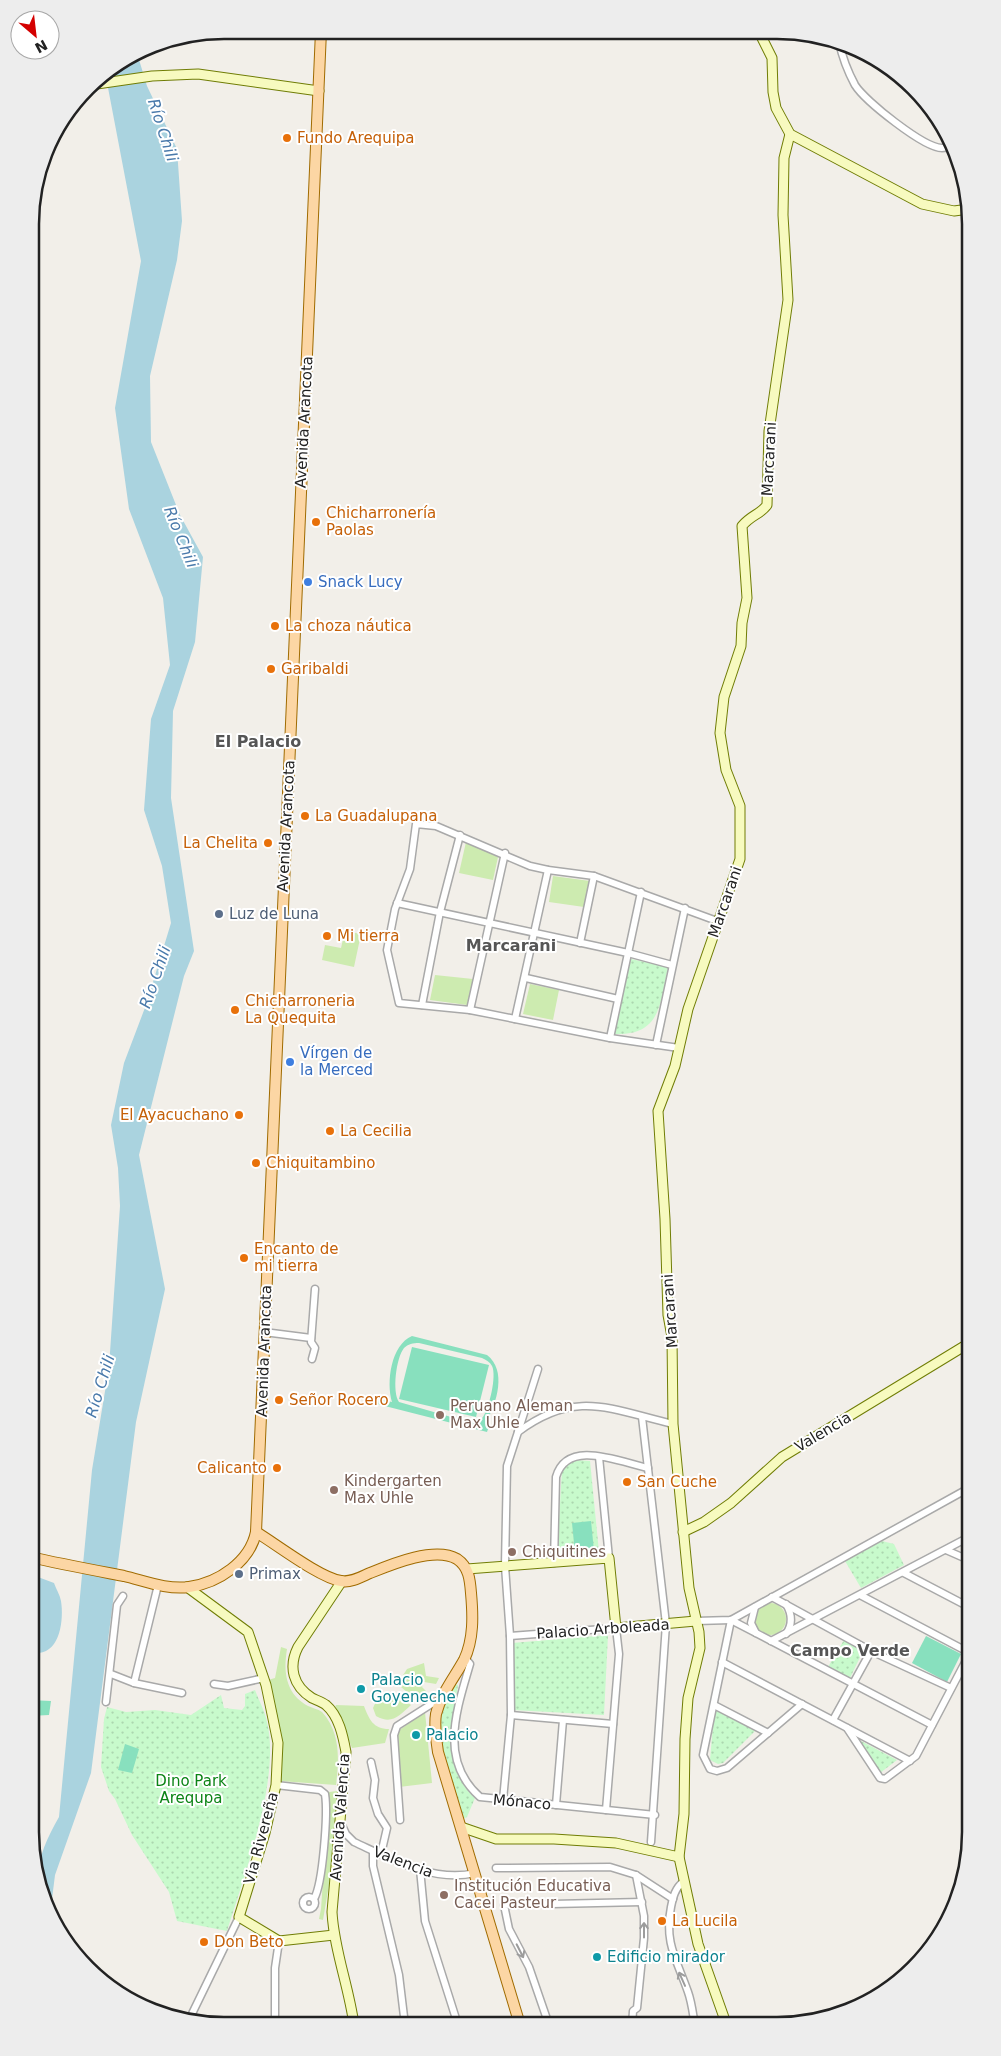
<svg xmlns="http://www.w3.org/2000/svg" width="1001" height="2056" font-family="'DejaVu Sans',sans-serif">
<style>
.grass{fill:#cdebb0}
.park{fill:url(#park-dots)}
.pitch{fill:#88e0be;fill-rule:evenodd}
.water{fill:#aad3df}
.lines{fill:none;stroke-linecap:round;stroke-linejoin:round}
.street-casing{stroke:#a9a9a9;stroke-width:9}
.secondary-casing{stroke:#707d05;stroke-width:11}
.primary-casing{stroke:#a06b00;stroke-width:12}
.street{stroke:#fff;stroke-width:6}
.secondary{stroke:#f7fabf;stroke-width:9}
.primary{stroke:#fcd6a4;stroke-width:10}
.oneway{stroke:#9c9c9c}
.food-dot{fill:#e8710a;stroke:#fff;stroke-width:2}
.shop-dot{fill:#3f7fe0;stroke:#fff;stroke-width:2}
.service-dot{fill:#5c6f8a;stroke:#fff;stroke-width:2}
.education-dot{fill:#8d6e63;stroke:#fff;stroke-width:2}
.culture-dot{fill:#0f9aa8;stroke:#fff;stroke-width:2}
.labels{text-anchor:middle;dominant-baseline:central;stroke-width:4;stroke-linejoin:round;paint-order:stroke}
.food-label{font-size:15px;fill:#c56008;stroke:#fff;text-anchor:start}
.street-label{font-size:15px;fill:#222;stroke:#fff}
.shop-label{font-size:15px;fill:#366cbe;stroke:#fff;text-anchor:start}
.service-label{font-size:15px;fill:#4e5e75;stroke:#fff;text-anchor:start}
.education-label{font-size:15px;fill:#785e54;stroke:#fff;text-anchor:start}
.culture-label{font-size:15px;fill:#0d838f;stroke:#fff;text-anchor:start}
.park-label{font-size:15px;fill:#0c8416;stroke:#fff}
.water-label{font-size:16px;font-style:italic;fill:#4a7aab;stroke:#fff}
.neighbourhood-label{font-size:16px;font-weight:bold;fill:#555;stroke:#fff}
.rim{fill:none;stroke:#222;stroke-width:2.5}
</style>
<defs>
<pattern id="park-dots" width="8" height="8" patternUnits="userSpaceOnUse" patternTransform="scale(1.25)"><rect width="8" height="8" fill="#c8facc"/><path d="M2 2h.1M6 6h.1" fill="none" stroke="#acd6af" stroke-width="1.8" stroke-linecap="round"/></pattern>
</defs>
<rect width="100%" height="100%" fill="#f2efe9"/>
<g class="grass">
<path d="M466 842 498 857 493 880 459 873Z"/>
<path d="M553 876 590 881 584 907 549 902Z"/>
<path d="M345 931 361 934 354 967 322 960 325 945 341 948Z"/>
<path d="M435 975 473 979 467 1005 430 1000Z"/>
<path d="M530 984 559 990 553 1020 523 1014Z"/>
<circle cx="770" cy="1619" r="16"/>
<path d="M281 1647 287 1649C283 1673 286 1694 308 1706 312 1708 318 1709 322 1712 341 1733 339 1760 336 1785L280 1781 268 1680 275 1678Z"/>
<path d="M424 1663 426 1676 439 1678 436 1684 424 1682 422 1687 429 1694 419 1702 401 1687 400 1680 407 1669Z"/>
<path d="M379 1695 400 1697 411 1705C399 1716 392 1725 376 1716L373 1708Z"/>
<path d="M336 1705 364 1706C369 1719 373 1729 389 1729L385 1743 352 1748 335 1707Z"/>
<path d="M425 1712 432 1783 399 1787 398 1731Z"/>
<path d="M337 1791 330 1879 323 1920 319 1919 321 1909 329 1792Z"/>
</g>
<g class="park">
<path d="M631 959 668 967C660 1004 661 1036 614 1034Z"/>
<path d="M575 1460 590 1461 599 1552 557 1557 562 1469Z"/>
<path d="M882 1541 894 1544 904 1565 861 1588 845 1561Z"/>
<path d="M608 1635 604 1715 513 1710 512 1643Z"/>
<path d="M844 1640 863 1651 850 1678 828 1667Z"/>
<path d="M453 1684 458 1685C452 1725 442 1768 475 1798L467 1817 463 1819C446 1767 426 1737 453 1684Z"/>
<path d="M255 1690C259 1701 265 1711 267 1722 281 1778 244 1876 227 1931L177 1921 169 1892 132 1835 115 1799 109 1791 101 1767 104 1719 107 1707 126 1712 155 1710 191 1715 221 1695 224 1708 242 1710 245 1706V1694Z"/>
<path d="M717 1710 755 1731 723 1763 718 1764 710 1760 714 1714Z"/>
<path d="M861 1741 897 1760 880 1773 860 1743Z"/>
</g>
<g class="pitch">
<path d="M412 1336 487 1355C507 1370 497 1403 486 1422L490 1423 487 1432 377 1404 379 1399 392 1402C386 1382 391 1345 412 1336ZM419 1343 482 1358C486 1360 490 1362 492 1366 497 1376 489 1408 483 1417 480 1421 476 1421 472 1423L399 1402C392 1392 396 1358 404 1348 408 1344 413 1343 419 1343Z"/>
<path d="M412 1347 489 1365 476 1417 399 1399Z"/>
<path d="M591 1521 594 1551 575 1553 572 1523Z"/>
<path d="M926 1636 961 1654 947 1682 912 1663Z"/>
<path d="M30 1700 51 1701 49 1715 30 1716Z"/>
<path d="M125 1744 139 1749 132 1773 118 1770Z"/>
</g>
<g class="water">
<path d="M137 53 147 86 177 149 182 221 177 260 150 376 151 442 180 515 203 557 195 642 173 711 171 798 194 951 184 976 139 1155 165 1289 136 1422 91 1773 55 1875 50 1915C31 1876 38 1854 59 1817L92 1470 109 1367 120 1206 118 1168 111 1125 124 1063 146 1005 171 923 162 866 144 810 151 719 170 665 163 598 129 509 115 408 141 261 105 72Z"/>
<path d="M30 1574 54 1583C56 1589 60 1595 61 1601 64 1620 60 1651 39 1653L30 1647Z"/>
</g>
<g class="lines">
<g class="street-casing">
<g id="street">
<path d="M839 42C842 56 848 72 855 85 865 101 924 148 942 148 945 148 950 147 953 146"/>
<path d="M397 903 628 953 672 965"/>
<path d="M580 943 594 876"/>
<path d="M526 978 618 999"/>
<path d="M422 1005 440 912 460 835"/>
<path d="M470 1010 505 853"/>
<path d="M515 1019 548 870"/>
<path d="M610 1038 641 892"/>
<path d="M656 1045 685 908"/>
<path d="M679 1048 610 1038 470 1010 399 1003 387 950 395 909 410 869 416 824 436 826 530 866 548 870 594 876 717 921"/>
<path d="M264 1332 311 1338"/>
<path d="M312 1359 315 1348 311 1342 315 1289"/>
<path d="M642 1417 666 1624 651 1842"/>
<path d="M518 1432 538 1369"/>
<path d="M599 1457 609 1558"/>
<path d="M946 1550 971 1561"/>
<path d="M554 1563 556 1477C567 1438 620 1462 648 1468"/>
<path d="M904 1573 971 1608"/>
<path d="M860 1595 970 1653"/>
<path d="M772 1597 871 1651 951 1688"/>
<path d="M755 1607 751 1623 756 1633"/>
<path d="M731 1620 703 1755 710 1769 717 1771 727 1768 802 1704"/>
<path d="M731 1620 932 1725"/>
<path d="M696 1621 731 1620 971 1487"/>
<path d="M786 1634C793 1624 792 1614 786 1604"/>
<path d="M510 1636 616 1628 619 1654 606 1810"/>
<path d="M771 1641 971 1536"/>
<path d="M465 1658 470 1664C457 1709 438 1760 480 1797L655 1815"/>
<path d="M722 1662 910 1761"/>
<path d="M111 1674 134 1683 182 1693"/>
<path d="M134 1683 158 1585"/>
<path d="M214 1684 228 1686 264 1678"/>
<path d="M106 1702 117 1605 123 1596"/>
<path d="M714 1705 768 1733"/>
<path d="M511 1715 613 1724"/>
<path d="M833 1720 871 1651"/>
<path d="M847 1728 880 1778 885 1779 916 1756 971 1651"/>
<path d="M971 1752 969 1751 971 1747"/>
<path d="M371 1762 375 1780 373 1798 378 1814 387 1828 381 1854"/>
<path d="M276 1785 320 1790 325 1794C328 1813 323 1883 314 1899"/>
<path d="M503 1800 511 1715 510 1636 505 1566 507 1466 518 1432C576 1389 609 1409 673 1424"/>
<path d="M556 1805 563 1720"/>
<path d="M400 1820 394 1735 397 1726 441 1698"/>
<path d="M341 1823 346 1834 354 1842C391 1859 434 1883 475 1873"/>
<path d="M373 1851V1866L399 1975 405 2025"/>
<path d="M496 1868 610 1867 636 1875 673 1899"/>
<path d="M420 1869 425 1921 458 2025"/>
<path d="M684 1881C675 1888 673 1897 671 1907 664 1943 677 1960 688 1992 692 2003 693 2015 695 2026"/>
<circle cx="309" cy="1903" r="6"/>
<path d="M188 2022 239 1917"/>
<path d="M275 2025V1968L279 1941"/>
<path d="M549 2025 529 1967 509 1929 504 1905 642 1902"/>
<path d="M632 2026 633 2011 637 2008 644 1938V1916L636 1875"/>
</g>
</g>
<g class="secondary-casing">
<g id="secondary">
<path d="M756 33 761 36 772 58 773 92 776 108 790 134 922 204 954 211 969 209"/>
<path d="M90 85 152 76 198 74 319 91"/>
<path d="M683 1532 704 1522 731 1503 782 1457 971 1342"/>
<path d="M467 1569 609 1558 616 1628 696 1621"/>
<path d="M342 1581 298 1647C288 1667 293 1686 312 1698 316 1700 322 1702 326 1705 339 1716 343 1736 346 1752L332 1912C334 1950 349 1987 354 2025"/>
<path d="M187 1587 248 1632 266 1685 278 1743 276 1785 265 1833 239 1917 279 1941 334 1935"/>
<path d="M461 1827 496 1839H554L616 1843 679 1857"/>
<path d="M727 2026 698 1944 679 1857 684 1814 685 1739 688 1698 700 1648 699 1632 689 1588 673 1424 672 1337 668 1315 665 1219 658 1111 675 1066 688 1009 740 859V806L726 770 720 733 724 697 741 646 742 623 747 598 742 526C751 515 761 514 767 505L769 431 788 300 783 215 784 158 790 134"/>
</g>
</g>
<g class="primary-casing">
<g id="primary">
<path d="M256 1532C276 1544 320 1578 341 1581 351 1583 361 1577 370 1573 392 1564 435 1546 457 1559 469 1567 470 1580 471 1593 473 1615 474 1639 464 1660 454 1678 441 1694 436 1714 434 1726 436 1739 438 1752L520 2025"/>
<path d="M30 1557C61 1564 93 1570 124 1576 145 1581 167 1590 189 1587 218 1583 250 1562 256 1532L321 31"/>
</g>
</g>
<use href="#street" class="street"/>
<use href="#secondary" class="secondary"/>
<use href="#primary" class="primary"/>
</g>
<defs><path id="oneway-shaft" d="M-6 0H5M1.5-3L5.5 0L1.5 3" fill="none" stroke-width="1.6" stroke-linecap="round" stroke-linejoin="round" transform="scale(1.25)"/></defs>
<g class="oneway">
<use href="#oneway-shaft" transform="translate(644 1930) rotate(-90)"/>
<use href="#oneway-shaft" transform="translate(520 1951) rotate(63)"/>
<use href="#oneway-shaft" transform="translate(682 1979) rotate(-114)"/>
</g>
<g class="food-dot">
<circle cx="287" cy="138" r="5"/>
<circle cx="316" cy="522" r="5"/>
<circle cx="275" cy="626" r="5"/>
<circle cx="271" cy="669" r="5"/>
<circle cx="305" cy="816" r="5"/>
<circle cx="268" cy="843" r="5"/>
<circle cx="327" cy="936" r="5"/>
<circle cx="235" cy="1010" r="5"/>
<circle cx="239" cy="1115" r="5"/>
<circle cx="330" cy="1131" r="5"/>
<circle cx="256" cy="1163" r="5"/>
<circle cx="244" cy="1258" r="5"/>
<circle cx="279" cy="1400" r="5"/>
<circle cx="277" cy="1468" r="5"/>
<circle cx="627" cy="1482" r="5"/>
<circle cx="662" cy="1921" r="5"/>
<circle cx="204" cy="1942" r="5"/>
</g>
<g class="shop-dot">
<circle cx="308" cy="582" r="5"/>
<circle cx="290" cy="1062" r="5"/>
</g>
<g class="service-dot">
<circle cx="219" cy="914" r="5"/>
<circle cx="239" cy="1574" r="5"/>
</g>
<g class="education-dot">
<circle cx="440" cy="1415" r="5"/>
<circle cx="334" cy="1490" r="5"/>
<circle cx="512" cy="1552" r="5"/>
<circle cx="444" cy="1895" r="5"/>
</g>
<g class="culture-dot">
<circle cx="361" cy="1689" r="5"/>
<circle cx="416" cy="1735" r="5"/>
<circle cx="597" cy="1957" r="5"/>
</g>
<g class="labels">
<g class="food-label">
<text x="297" y="138">Fundo Arequipa</text>
<text x="326" y="513">Chicharronería<tspan x="326" dy="17">Paolas</tspan></text>
<text x="285" y="626">La choza náutica</text>
<text x="281" y="669">Garibaldi</text>
<text x="315" y="816">La Guadalupana</text>
<text x="258" y="843" text-anchor="end">La Chelita</text>
<text x="337" y="936">Mi tierra</text>
<text x="245" y="1001">Chicharroneria<tspan x="245" dy="17">La Quequita</tspan></text>
<text x="229" y="1115" text-anchor="end">El Ayacuchano</text>
<text x="340" y="1131">La Cecilia</text>
<text x="266" y="1163">Chiquitambino</text>
<text x="254" y="1249">Encanto de<tspan x="254" dy="17">mi tierra</tspan></text>
<text x="289" y="1400">Señor Rocero</text>
<text x="267" y="1468" text-anchor="end">Calicanto</text>
<text x="637" y="1482">San Cuche</text>
<text x="672" y="1921">La Lucila</text>
<text x="214" y="1942">Don Beto</text>
</g>
<g class="street-label">
<text transform="translate(304 422) rotate(-87)">Avenida Arancota</text>
<text transform="translate(769 459) rotate(-87)">Marcarani</text>
<text transform="translate(286 826) rotate(-87)">Avenida Arancota</text>
<text transform="translate(725 902) rotate(-71)">Marcarani</text>
<text transform="translate(670 1311) rotate(-94)">Marcarani</text>
<text transform="translate(264 1351) rotate(-88)">Avenida Arancota</text>
<text transform="translate(823 1432) rotate(-31)">Valencia</text>
<text transform="translate(603 1629) rotate(-4)">Palacio Arboleada</text>
<text transform="translate(522 1802) rotate(5)">Mónaco</text>
<text transform="translate(340 1817) rotate(-86)">Avenida Valencia</text>
<text transform="translate(261 1838) rotate(-75)">Via Rivereña</text>
<text transform="translate(403 1862) rotate(21)">Valencia</text>
</g>
<g class="shop-label">
<text x="318" y="582">Snack Lucy</text>
<text x="300" y="1053">Vírgen de<tspan x="300" dy="17">la Merced</tspan></text>
</g>
<g class="service-label">
<text x="229" y="914">Luz de Luna</text>
<text x="249" y="1574">Primax</text>
</g>
<g class="education-label">
<text x="450" y="1406">Peruano Aleman<tspan x="450" dy="17">Max Uhle</tspan></text>
<text x="344" y="1481">Kindergarten<tspan x="344" dy="17">Max Uhle</tspan></text>
<text x="522" y="1552">Chiquitines</text>
<text x="454" y="1886">Institución Educativa<tspan x="454" dy="17">Cacei Pasteur</tspan></text>
</g>
<g class="culture-label">
<text x="371" y="1680">Palacio<tspan x="371" dy="17">Goyeneche</tspan></text>
<text x="426" y="1735">Palacio</text>
<text x="607" y="1957">Edificio mirador</text>
</g>
<g class="park-label">
<text x="191" y="1781">Dino Park<tspan x="191" dy="17">Arequpa</tspan></text>
</g>
<g class="water-label">
<text transform="translate(163 130) rotate(72)">Río Chili</text>
<text transform="translate(181 537) rotate(68)">Río Chili</text>
<text transform="translate(155 977) rotate(-71)">Río Chili</text>
<text transform="translate(100 1386) rotate(-73)">Río Chili</text>
</g>
<g class="neighbourhood-label">
<text x="258" y="741">El Palacio</text>
<text x="511" y="945">Marcarani</text>
<text x="850" y="1650">Campo Verde</text>
</g>
</g>
<path d="M0 0H1001V2056H0ZM224 39H777A185 185 0 0 1 962 224V1832A185 185 0 0 1 777 2017H224A185 185 0 0 1 39 1832V224A185 185 0 0 1 224 39Z" fill="#ededed" fill-rule="evenodd"/>
<path class="rim" d="M224 39H777A185 185 0 0 1 962 224V1832A185 185 0 0 1 777 2017H224A185 185 0 0 1 39 1832V224A185 185 0 0 1 224 39Z"/>
<g transform="translate(35 35) rotate(152)"><circle r="24" fill="#ffffff" stroke="#a7a7a7"/>
<path d="M0-4L9 19L0 12L-9 19Z" fill="#d40000"/>
<text y="-8" font-size="14" font-weight="bold" text-anchor="middle" fill="#222222">N</text>
</g>
</svg>
